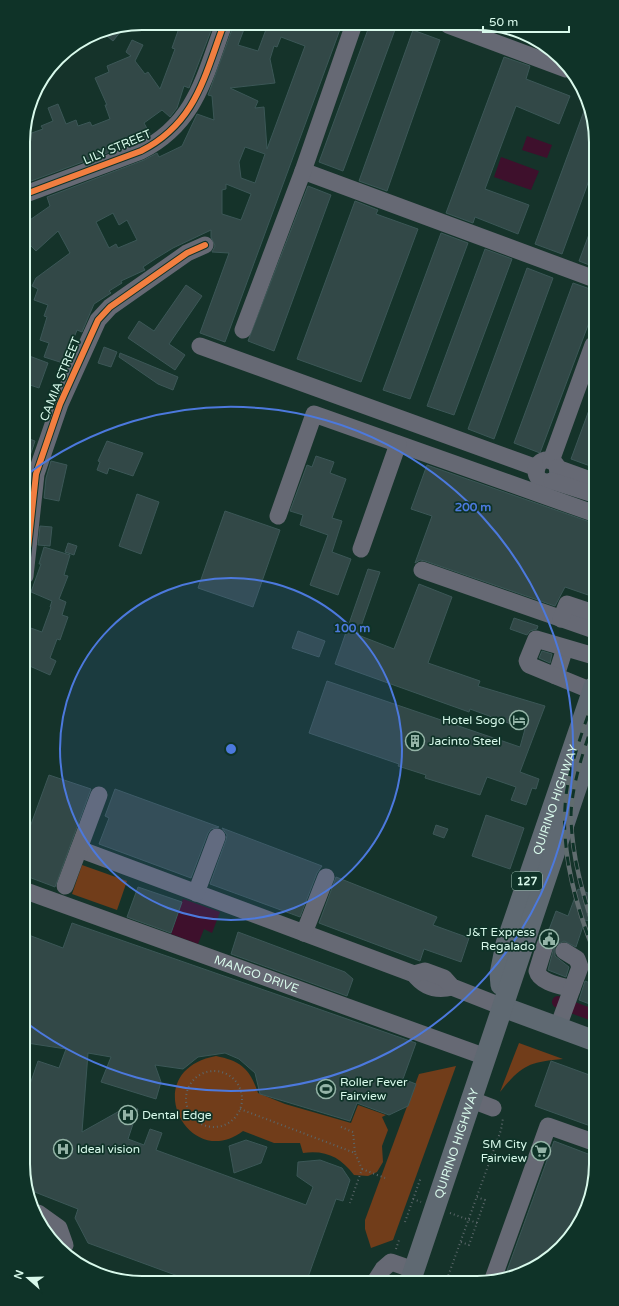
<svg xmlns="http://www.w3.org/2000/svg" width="619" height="1306" font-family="'Varela Round',sans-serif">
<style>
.green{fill:#713d1a}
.water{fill:#3e102c}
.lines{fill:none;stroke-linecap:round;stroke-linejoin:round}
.canal{stroke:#3e102c;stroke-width:12}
.building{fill:#324847;stroke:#3c5757;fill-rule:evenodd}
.path{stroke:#5b676a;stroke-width:2;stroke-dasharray:1 3;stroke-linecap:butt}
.minor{stroke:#666974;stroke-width:17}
.major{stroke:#5f6972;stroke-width:21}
.rail-casing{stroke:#606c6e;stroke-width:4.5}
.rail{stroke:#0f3328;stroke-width:3;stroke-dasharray:9;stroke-linecap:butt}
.cycleway-casing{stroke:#0f3328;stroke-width:8}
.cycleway{stroke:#f27e40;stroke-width:6}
.ring{fill:none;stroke:#4c79dd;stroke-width:2}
.labels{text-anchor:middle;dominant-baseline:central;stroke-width:3.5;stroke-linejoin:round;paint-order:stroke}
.shield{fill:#0f3328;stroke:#9cbeb0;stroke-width:1}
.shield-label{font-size:11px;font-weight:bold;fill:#d8f9eb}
.street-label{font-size:12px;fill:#d8f9eb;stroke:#0f3328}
.poi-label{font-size:12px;fill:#d8f9eb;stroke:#0f3328;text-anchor:start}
.rim{fill:none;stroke:#d8f9eb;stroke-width:2}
.centre{fill:#4c79dd;stroke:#0f3328;stroke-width:2}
.ring-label{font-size:12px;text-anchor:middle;font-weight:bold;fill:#4c79dd;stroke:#0f3328;stroke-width:3.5;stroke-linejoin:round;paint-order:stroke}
</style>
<rect width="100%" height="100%" fill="#15332a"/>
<g class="green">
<path d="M82 865 127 881 117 910 72 894Z"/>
<path d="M519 1043 563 1059C529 1062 522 1065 500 1092Z"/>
<path d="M216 1056C241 1061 250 1069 258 1093L285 1104 351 1123 358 1105 386 1115 382 1117 388 1130 382 1146 383 1162 377 1172 368 1176 354 1175C340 1157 326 1150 303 1153L300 1143H274L243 1131C188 1173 136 1071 216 1056Z"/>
<path d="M456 1066 393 1240 371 1248 365 1229V1220L419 1074Z"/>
</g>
<g class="water">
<path d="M527 136 552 145 547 158 522 150Z"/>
<path d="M501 157 539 171 531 190 494 177Z"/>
<path d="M183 899 220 912 212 933 204 929 198 944 171 934Z"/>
</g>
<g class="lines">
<path class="canal" d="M558 1002 593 1015"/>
</g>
<g class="building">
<path d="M160 23H214L189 88 184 86 177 108 170 117 162 110 144 123 150 134 137 142 23 184V136L43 129 41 126 53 121 48 108 58 104 66 124 76 120 78 126 90 122 92 126 110 119 105 105H107L95 78 109 72 107 66 131 56 126 52 132 40 143 45 135 61 145 74 148 72 160 89 175 49 172 48 178 31Z"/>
<path d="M234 24H246L238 45 258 51 268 24H342L225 342 200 333 229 253 212 252 215 246 211 237V230L173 248 155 259 143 267 145 270 121 281 122 283 109 291 111 293 94 304 82 332 77 330 73 340H71L63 363 44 357 49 343 40 340 47 317 44 316 48 305 34 300 38 289 32 286 36 278 70 253 58 231 36 251 29 244 31 242 24 231V224L50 206 47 197 144 160 157 153 159 157 182 146 197 114 214 120 212 96 208 95ZM281 37 305 46 267 149 264 107 255 108 258 101 230 88 275 83 270 59 274 46 277 47ZM245 147 265 154 255 183 241 178 239 162ZM226 184 251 194 241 220 222 214V190L226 189ZM113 213 119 225 127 220 137 240 118 248 116 244 109 248 96 222Z"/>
<path d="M370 24 391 25 396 27 343 171 319 162Z"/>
<path d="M125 26 113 41 101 31 112 29Z"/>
<path d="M413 30 440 40 387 191 359 181Z"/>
<path d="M504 57 530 66 526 79 570 96 559 124 516 106 485 189 529 205 518 234 475 217 473 223 446 213Z"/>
<path d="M587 103 592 111V172L562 254 535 244Z"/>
<path d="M308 186 331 195 274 351 248 341Z"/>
<path d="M355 201 378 210 376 214 418 229 361 382 297 359Z"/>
<path d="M591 229H592V266L579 261Z"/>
<path d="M441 233 468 243 410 399 383 390Z"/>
<path d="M485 249 512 259 454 415 427 406Z"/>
<path d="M527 268 553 278 494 439 468 429Z"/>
<path d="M573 283 593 290V312L540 453 514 443Z"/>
<path d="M186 285 202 296 169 344 185 355 175 370 128 338 139 321 154 331Z"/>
<path d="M104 347 117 352 111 367 98 363Z"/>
<path d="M120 353 178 377 173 390 158 384 119 357Z"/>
<path d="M24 354 48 363 39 388 24 383Z"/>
<path d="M592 402H593V467L571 459Z"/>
<path d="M24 437 35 441 26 468H24Z"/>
<path d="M107 441 143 453 133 476 109 468 107 474 97 470 100 462 98 461Z"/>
<path d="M316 456 334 462 330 473 346 479 332 518 342 521 332 552 351 559 338 595 310 585 328 535 300 525 303 515 290 511 307 465 312 467Z"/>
<path d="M51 461 67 465 59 501 44 498 46 478Z"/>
<path d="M427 465 593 523 594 597 565 587 555 606 425 561 420 560 415 563 432 516 411 509Z"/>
<path d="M137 494 159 502 141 554 119 546Z"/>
<path d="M225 511 280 530 253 607 198 588Z"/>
<path d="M40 526 52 527 50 546 38 545Z"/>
<path d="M68 543 77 546 74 555 65 552Z"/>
<path d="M44 547 70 555 64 575 68 576 59 599 66 602 62 615 68 617 60 640 57 639 50 658 56 661 50 675 25 664V626L42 632 51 607H50L52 601 31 592 41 564H39Z"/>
<path d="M368 569 380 572 358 635 394 649 419 584 452 597 428 663 480 681 478 686 545 706 520 772 539 779 536 789 532 788 526 805 511 800 516 787 487 777 480 795 425 778 426 775 398 766 399 764 309 733 327 681 520 747 525 729 470 709 469 712 335 664Z"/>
<path d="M514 618 538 626 537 629 530 631 527 635 510 629Z"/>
<path d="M298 631 325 641 319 657 292 648Z"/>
<path d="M542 651 552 654 550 663 539 658Z"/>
<path d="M49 775 91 789 55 887 26 876V838Z"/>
<path d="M115 789 219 827 211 829 208 833 191 878 99 844 109 818 105 816Z"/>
<path d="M486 815 524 828 510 869 472 856Z"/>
<path d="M436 825 448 829 444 838 433 834Z"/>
<path d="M222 828 322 866 317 873 300 917 210 884 226 840 227 835Z"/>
<path d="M336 877 437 917 433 925 469 938 461 962 424 949 420 961 319 923Z"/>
<path d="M138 887 182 902 171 933 127 917Z"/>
<path d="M578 889 595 896V906L589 921 585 920 576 947 564 941 555 946V956L569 967 566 977 548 970 555 943 552 938 547 935 556 911 568 916Z"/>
<path d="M72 923 416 1043 403 1079 416 1084 408 1106 389 1115 357 1103 350 1121 260 1094 255 1073 239 1059 225 1053 198 1057 183 1069 155 1065 161 1082 156 1099 101 1082 111 1057 88 1053 82 1132 123 1109H138L128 1139 144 1145 150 1129 162 1133 156 1150 306 1205 313 1187 297 1176 298 1162 320 1160 342 1168 350 1180 343 1201 336 1199 307 1280H189L88 1243 75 1218 78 1209 27 1189V1093L38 1061 59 1068 66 1049 27 1043 26 934 63 948Z"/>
<path d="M238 932 345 972 353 979 347 996 231 954Z"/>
<path d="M585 981 595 985V1006L579 1000Z"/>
<path d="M551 1061 595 1077 596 1128 535 1106Z"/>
<path d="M246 1140 267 1147 261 1163 234 1173 229 1146Z"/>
<path d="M554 1141 596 1157V1172L587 1209 567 1242 543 1263 508 1279H504Z"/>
</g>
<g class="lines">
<g class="path">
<circle cx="214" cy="1099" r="28"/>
<path d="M240 1109 355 1153 362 1169 350 1203"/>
<path d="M341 1127 353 1132 355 1153"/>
<path d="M362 1169 385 1178"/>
<path d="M413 1199 421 1202"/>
<path d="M450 1213 477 1223"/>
<path d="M405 1222 421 1177"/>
<path d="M461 1242 469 1245 485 1200 477 1197"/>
<path d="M396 1249 399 1240"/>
<path d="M447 1279 501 1130 503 1118"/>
</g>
<g class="minor">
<path d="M448 25 566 69"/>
<path d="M303 171 592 278"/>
<path d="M23 195 141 151C196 123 204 77 224 24"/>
<path d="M243 330 303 171 354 24"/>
<path d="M200 346 537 468"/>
<circle cx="547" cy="471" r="11"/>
<path d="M551 461 593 345"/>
<path d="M557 468 593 481"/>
<path d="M552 481 593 494"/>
<path d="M278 516 314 414 593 513"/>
<path d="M361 549 398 444"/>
<path d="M422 570 594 630"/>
<path d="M25 576 36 474 60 404 98 320 110 307 187 253 205 245"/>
<path d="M561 619 567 604 594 613"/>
<path d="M556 676 565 648"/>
<path d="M592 691 529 665 527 661 536 639 594 656"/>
<path d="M79 849 414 974C424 987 436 991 452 987"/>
<path d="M65 886 99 795"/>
<path id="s1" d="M26 891 486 1057"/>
<path d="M196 893 217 837"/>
<path d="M304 933 326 877"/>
<path d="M545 945 537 971C540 983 562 986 572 989"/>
<path d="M414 974 425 971 444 978 452 987 503 1007"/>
<path d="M558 1027 580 967 577 959 564 951"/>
<path d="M472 1100 493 1108"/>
<path d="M38 1213 59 1228 65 1245"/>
<path d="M493 1279 548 1126 596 1143"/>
<path d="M376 1280 383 1269 391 1262 414 1270"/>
</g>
<g class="major">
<path id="s2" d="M501 985 500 974 506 944 594 687"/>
<path d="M503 1007 595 1041"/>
<path id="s3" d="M411 1279 594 735"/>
</g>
<g class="rail-casing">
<g id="rail">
<path d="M594 699C584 726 574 754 568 783 557 839 574 902 595 954"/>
<path d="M594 720C584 749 571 787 571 818 572 857 583 895 595 932"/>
</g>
</g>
<use href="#rail" class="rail"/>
<g class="cycleway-casing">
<g id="cycleway">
<path d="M23 195 141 151C196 123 204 77 224 24"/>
<path d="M25 576 36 474 60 404 98 320 110 307 187 253 205 245"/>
</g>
</g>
<use href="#cycleway" class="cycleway"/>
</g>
<circle cx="231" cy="749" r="171" fill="#4c79dd" fill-opacity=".12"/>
<g class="ring">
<circle cx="231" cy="749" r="171"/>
<path d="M25 476A342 342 0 1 1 28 1024"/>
</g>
<defs>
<g id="hotel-ring" transform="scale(1)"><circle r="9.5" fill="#0f3328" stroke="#94b4a7" stroke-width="1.5"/><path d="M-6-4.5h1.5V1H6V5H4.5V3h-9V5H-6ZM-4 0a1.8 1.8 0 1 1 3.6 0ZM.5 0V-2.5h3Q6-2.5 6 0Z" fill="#94b4a7"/></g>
<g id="building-ring" transform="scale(1)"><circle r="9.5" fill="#0f3328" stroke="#94b4a7" stroke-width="1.5"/><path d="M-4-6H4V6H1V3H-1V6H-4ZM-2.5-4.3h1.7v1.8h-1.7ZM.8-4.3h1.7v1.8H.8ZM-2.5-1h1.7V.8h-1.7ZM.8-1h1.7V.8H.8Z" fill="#94b4a7"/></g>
<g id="civic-ring" transform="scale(1)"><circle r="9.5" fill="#0f3328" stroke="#94b4a7" stroke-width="1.5"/><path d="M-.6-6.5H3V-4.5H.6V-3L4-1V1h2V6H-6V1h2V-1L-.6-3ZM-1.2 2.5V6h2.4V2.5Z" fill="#94b4a7"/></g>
<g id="stadium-ring" transform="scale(1)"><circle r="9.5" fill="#0f3328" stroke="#94b4a7" stroke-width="1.5"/><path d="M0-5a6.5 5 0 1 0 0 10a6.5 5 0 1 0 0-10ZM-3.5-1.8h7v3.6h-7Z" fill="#94b4a7"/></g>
<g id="hospital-ring" transform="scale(1)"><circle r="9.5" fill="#0f3328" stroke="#94b4a7" stroke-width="1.5"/><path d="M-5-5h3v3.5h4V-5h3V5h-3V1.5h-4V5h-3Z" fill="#94b4a7"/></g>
<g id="supermarket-ring" transform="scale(1)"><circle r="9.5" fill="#0f3328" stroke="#94b4a7" stroke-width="1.5"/><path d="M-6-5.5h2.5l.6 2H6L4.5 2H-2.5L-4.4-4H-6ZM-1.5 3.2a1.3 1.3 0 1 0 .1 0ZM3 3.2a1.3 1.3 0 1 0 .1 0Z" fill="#94b4a7"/></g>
</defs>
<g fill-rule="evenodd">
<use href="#hotel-ring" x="519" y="720"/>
<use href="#building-ring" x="415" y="741"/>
<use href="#civic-ring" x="549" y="939"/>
<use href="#stadium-ring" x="326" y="1089"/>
<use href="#hospital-ring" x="128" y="1115"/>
<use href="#hospital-ring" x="63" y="1149"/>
<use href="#supermarket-ring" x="541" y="1151"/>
</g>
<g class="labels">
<rect class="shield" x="512" y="872" width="30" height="18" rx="3"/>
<g class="shield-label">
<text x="527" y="881">127</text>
</g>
<g class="street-label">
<text transform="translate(117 147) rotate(-23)">LILY STREET</text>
<text transform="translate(60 379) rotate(-68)">CAMIA STREET</text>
<text stroke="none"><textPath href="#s2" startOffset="194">QUIRINO HIGHWAY</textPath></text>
<text stroke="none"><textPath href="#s1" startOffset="245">MANGO DRIVE</textPath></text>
<text stroke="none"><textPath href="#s3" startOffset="143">QUIRINO HIGHWAY</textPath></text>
</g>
<g class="poi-label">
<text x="505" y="720" text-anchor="end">Hotel Sogo</text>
<text x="429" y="741">Jacinto Steel</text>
<text x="535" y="932" text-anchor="end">J&amp;T Express<tspan x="535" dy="14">Regalado</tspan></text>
<text x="340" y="1082">Roller Fever<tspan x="340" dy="14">Fairview</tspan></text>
<text x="142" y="1115">Dental Edge</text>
<text x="527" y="1144" text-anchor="end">SM City<tspan x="527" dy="14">Fairview</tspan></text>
<text x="77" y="1149">Ideal vision</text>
</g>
</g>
<path d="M0 0H619V1306H0ZM142 30H477A112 112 0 0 1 589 142V1164A112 112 0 0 1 477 1276H142A112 112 0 0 1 30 1164V142A112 112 0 0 1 142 30Z" fill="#0f3328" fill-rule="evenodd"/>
<path class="rim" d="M142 30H477A112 112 0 0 1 589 142V1164A112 112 0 0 1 477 1276H142A112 112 0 0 1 30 1164V142A112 112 0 0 1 142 30Z"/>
<circle cx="231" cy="749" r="6" class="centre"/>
<g class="ring-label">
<text x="473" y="511">200 m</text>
<text x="352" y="632">100 m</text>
</g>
<g transform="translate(28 1278) rotate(290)" stroke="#0f3328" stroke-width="3" paint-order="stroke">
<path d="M0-3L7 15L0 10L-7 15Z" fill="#d8f9eb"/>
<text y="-6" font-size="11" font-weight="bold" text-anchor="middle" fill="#d8f9eb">N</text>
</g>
<path d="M483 26v6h86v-6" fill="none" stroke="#d8f9eb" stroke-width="2"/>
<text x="489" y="26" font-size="12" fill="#d8f9eb" stroke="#0f3328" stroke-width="3" paint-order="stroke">50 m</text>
</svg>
